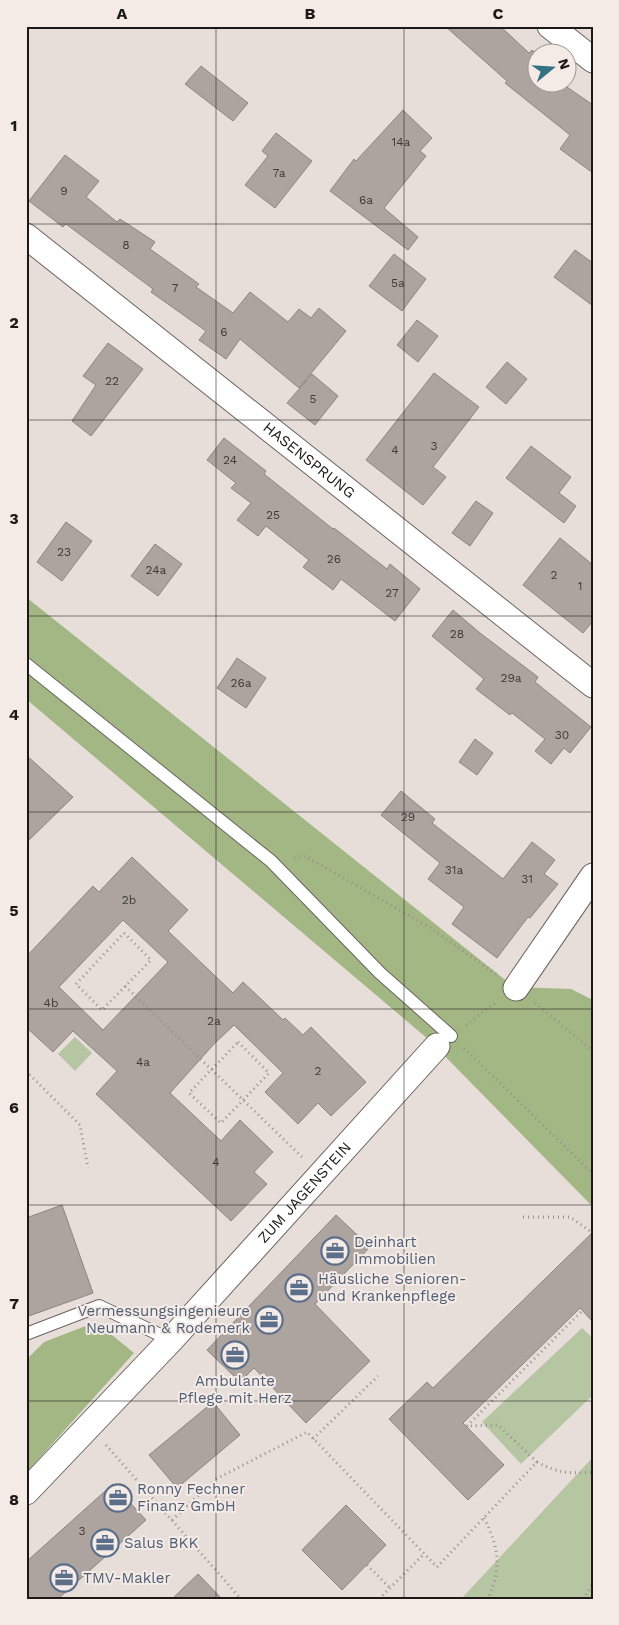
<svg xmlns="http://www.w3.org/2000/svg" width="619" height="1625" font-family="'Work Sans',sans-serif">
<style>
.green{fill:#b7c6a2}
.forest{fill:#a3b784}
.building{fill:#ada4a0;stroke:#8d8580;fill-rule:evenodd}
.lines{fill:none;stroke-linecap:round;stroke-linejoin:round}
.service-casing{stroke:#6b6460;stroke-width:14}
.minor-casing{stroke:#6b6460;stroke-width:27}
.path{stroke:#968f8c;stroke-width:3;stroke-dasharray:1 4;stroke-linecap:butt}
.service{stroke:#fff;stroke-width:12}
.minor{stroke:#fff;stroke-width:25}
.grid{fill:none;stroke:#1b1816;stroke-width:1;stroke-opacity:0.55}
.labels{text-anchor:middle;dominant-baseline:central;stroke-width:4;stroke-linejoin:round;paint-order:stroke}
.number-label{font-size:12px;fill:#403b38}
.street-label{font-size:15px;fill:#1b1816;stroke:#f4ebe7}
.service-label{font-size:15px;fill:#4e5e75;stroke:#f4ebe7;text-anchor:start}
.neatline{fill:none;stroke:#1b1816;stroke-width:2}
.grid-label{font-size:16px;text-anchor:middle;font-weight:bold;fill:#1b1816}
</style>
<rect width="100%" height="100%" fill="#e7deda"/>
<g class="green">
<path d="M75 1037 92 1053 75 1071 58 1054Z"/>
<path d="M582 1328 593 1338V1395L521 1464 482 1422Z"/>
<path d="M593 1457V1599H461Z"/>
</g>
<g class="forest">
<path d="M26 597 514 987 571 989 593 1000V1207L428 1039 26 699Z"/>
<path d="M96 1322 134 1353 26 1473V1360L44 1342Z"/>
</g>
<g class="building">
<path d="M445 26H500L529 53 532 50 536 53V82H566L564 85 593 105V173L560 149 570 135 505 83 507 81Z"/>
<path d="M201 66 248 103 233 121 185 84Z"/>
<path d="M403 110 432 138 420 151 426 156 384 208 418 237 408 250 330 191 354 159 356 161Z"/>
<path d="M276 133 312 161 275 208 245 185 268 156 262 151Z"/>
<path d="M65 155 99 181 86 197 117 222 120 219 155 242 150 249 199 284 196 287 233 313 250 292 288 322 299 309 311 318 319 308 346 331 299 388 240 339 226 359 199 340 206 331 151 292 153 289 66 224 63 227 29 201Z"/>
<path d="M575 250 593 263V306L554 277Z"/>
<path d="M394 254 426 279 402 311 369 286Z"/>
<path d="M417 320 438 336 418 362 397 345Z"/>
<path d="M108 343 143 369 91 436 72 421 96 385 83 376Z"/>
<path d="M507 362 527 379 506 404 486 387Z"/>
<path d="M434 373 479 407 433 467 446 477 423 505 366 460Z"/>
<path d="M312 374 338 396 315 425 287 403Z"/>
<path d="M224 438 266 471 264 474 333 529 334 528 387 569 390 564 420 589 395 621 341 579 333 590 303 567 309 560 266 526 258 536 237 520 251 503 231 488 236 483 207 460Z"/>
<path d="M531 446 571 477 559 493 576 506 564 523 506 478Z"/>
<path d="M476 501 493 513 470 546 452 533Z"/>
<path d="M66 522 92 541 62 581 37 562Z"/>
<path d="M560 538 593 565V621L583 633 523 585Z"/>
<path d="M155 544 182 564 158 596 131 576Z"/>
<path d="M453 610 480 633 538 677 535 682 591 727 570 753 564 748 551 764 535 751 545 739 512 713 510 715 476 689 484 679 432 636Z"/>
<path d="M237 658 266 678 246 708 217 688Z"/>
<path d="M475 739 493 753 477 775 459 762Z"/>
<path d="M26 755 73 797 26 843Z"/>
<path d="M401 791 435 819 432 823 503 879 532 842 555 860 544 874 558 884 530 918 528 917 497 958 452 924 464 907 428 879 440 863 381 815Z"/>
<path d="M132 857 188 910 168 931 233 993 243 982 283 1020 285 1018 303 1035 311 1027 366 1082 331 1116 318 1103 298 1124 265 1092 283 1073 234 1025 214 1044 170 1093 221 1141 240 1120 273 1152 254 1172 267 1184 231 1221 96 1094 117 1071 73 1031 53 1052 26 1027V957L93 886 99 892ZM123 920 168 962 103 1030 59 987Z"/>
<path d="M62 1205 93 1293 26 1317V1218Z"/>
<path d="M336 1215 370 1247 315 1304 370 1361 306 1423 254 1368 240 1382 207 1350Z"/>
<path d="M593 1232V1322L580 1308 463 1423 504 1465 468 1500 389 1419 427 1382 433 1388Z"/>
<path d="M213 1402 240 1435 177 1488 149 1455Z"/>
<path d="M113 1484 146 1520 58 1599H26V1562Z"/>
<path d="M346 1505 386 1545 342 1590 302 1550Z"/>
<path d="M198 1574 222 1599H172Z"/>
</g>
<g class="lines">
<g class="service-casing">
<g id="service">
<path d="M26 664 271 861 380 973 451 1036"/>
<path d="M26 1334 99 1306 171 1340"/>
</g>
</g>
<g class="minor-casing">
<g id="minor">
<path d="M550 26 593 60"/>
<path id="s1" d="M26 236 593 685"/>
<path d="M516 988 593 876"/>
<path id="s2" d="M26 1492 171 1340 437 1046"/>
</g>
</g>
<g class="path">
<path d="M294 858 305 856 429 927 496 974"/>
<path d="M124 933 151 960 102 1010 76 984Z"/>
<path d="M125 986 302 1157"/>
<path d="M535 1003 593 1051"/>
<path d="M466 1025 495 1003"/>
<path d="M238 1042 269 1073 221 1123 189 1093Z"/>
<path d="M464 1048 593 1174"/>
<path d="M26 1071 80 1125 88 1168"/>
<path d="M523 1217H570L593 1233"/>
<path d="M467 1426 582 1311"/>
<path d="M313 1439 378 1376"/>
<path d="M106 1445 241 1599"/>
<path d="M537 1462C558 1473 568 1474 593 1472"/>
<path d="M484 1518C499 1548 502 1567 488 1599"/>
<path d="M172 1520 216 1479 307 1432 437 1567 537 1462 498 1425 467 1426"/>
<path d="M367 1565 390 1588"/>
<path d="M379 1599 424 1554"/>
<path d="M583 1599 593 1584"/>
</g>
<use href="#service" class="service"/>
<use href="#minor" class="minor"/>
</g>
<path class="grid" d="M216 26V1599M404 26V1599M26 224H593M26 420H593M26 616H593M26 812H593M26 1009H593M26 1205H593M26 1401H593"/>
<defs>
<g id="office-ring" transform="scale(1.4375)"><circle r="9.5" fill="#f4ebe7" stroke="#5c6f8a" stroke-width="1.5"/><path d="M-6-3h4V-5.5h4V-3h4V5H-6ZM-1-4.5V-3h2v-1.5ZM-6 0V1H6V0Z" fill="#5c6f8a"/></g>
</defs>
<g fill-rule="evenodd">
<use href="#office-ring" x="335" y="1251"/>
<use href="#office-ring" x="299" y="1288"/>
<use href="#office-ring" x="269" y="1320"/>
<use href="#office-ring" x="235" y="1355"/>
<use href="#office-ring" x="118" y="1498"/>
<use href="#office-ring" x="105" y="1543"/>
<use href="#office-ring" x="64" y="1578"/>
</g>
<g class="labels">
<g class="number-label">
<text x="401" y="142">14a</text>
<text x="279" y="173">7a</text>
<text x="64" y="191">9</text>
<text x="366" y="200">6a</text>
<text x="126" y="245">8</text>
<text x="398" y="283">5a</text>
<text x="175" y="288">7</text>
<text x="224" y="332">6</text>
<text x="112" y="381">22</text>
<text x="313" y="399">5</text>
<text x="434" y="446">3</text>
<text x="395" y="450">4</text>
<text x="230" y="460">24</text>
<text x="273" y="515">25</text>
<text x="64" y="552">23</text>
<text x="334" y="559">26</text>
<text x="156" y="570">24a</text>
<text x="554" y="575">2</text>
<text x="580" y="586">1</text>
<text x="392" y="593">27</text>
<text x="457" y="634">28</text>
<text x="511" y="678">29a</text>
<text x="241" y="683">26a</text>
<text x="562" y="735">30</text>
<text x="408" y="817">29</text>
<text x="454" y="870">31a</text>
<text x="527" y="879">31</text>
<text x="129" y="900">2b</text>
<text x="51" y="1003">4b</text>
<text x="214" y="1021">2a</text>
<text x="143" y="1062">4a</text>
<text x="318" y="1071">2</text>
<text x="216" y="1162">4</text>
<text x="82" y="1531">3</text>
</g>
<g class="street-label">
<text stroke="none"><textPath href="#s1" startOffset="361">HASENSPRUNG</textPath></text>
<text stroke="none"><textPath href="#s2" startOffset="409">ZUM JAGENSTEIN</textPath></text>
</g>
<g class="service-label">
<text x="354" y="1242">Deinhart<tspan x="354" dy="17">Immobilien</tspan></text>
<text x="318" y="1279">Häusliche Senioren-<tspan x="318" dy="17">und Krankenpflege</tspan></text>
<text x="250" y="1311" text-anchor="end">Vermessungsingenieure<tspan x="250" dy="17">Neumann &amp; Rodemerk</tspan></text>
<text x="235" y="1381" text-anchor="middle">Ambulante<tspan x="235" dy="17">Pflege mit Herz</tspan></text>
<text x="137" y="1489">Ronny Fechner<tspan x="137" dy="17">Finanz GmbH</tspan></text>
<text x="124" y="1543">Salus BKK</text>
<text x="83" y="1578">TMV-Makler</text>
</g>
</g>
<rect width="619" height="1625" fill="none" stroke="#f4ebe7" stroke-width="55"/>
<g transform="translate(552 68) rotate(72)"><circle r="24" fill="#f4ebe7" stroke="#9d9793"/>
<path d="M0-4L9 19L0 12L-9 19Z" fill="#327186"/>
<text y="-8" font-size="14" font-weight="bold" text-anchor="middle" fill="#1b1816">N</text>
</g>
<rect x="28" y="28" width="564" height="1570" class="neatline"/>
<g class="grid-label">
<text x="122" y="19">A</text>
<text x="310" y="19">B</text>
<text x="498" y="19">C</text>
<text x="14" y="131">1</text>
<text x="14" y="328">2</text>
<text x="14" y="524">3</text>
<text x="14" y="720">4</text>
<text x="14" y="916">5</text>
<text x="14" y="1113">6</text>
<text x="14" y="1309">7</text>
<text x="14" y="1505">8</text>
</g>
</svg>
